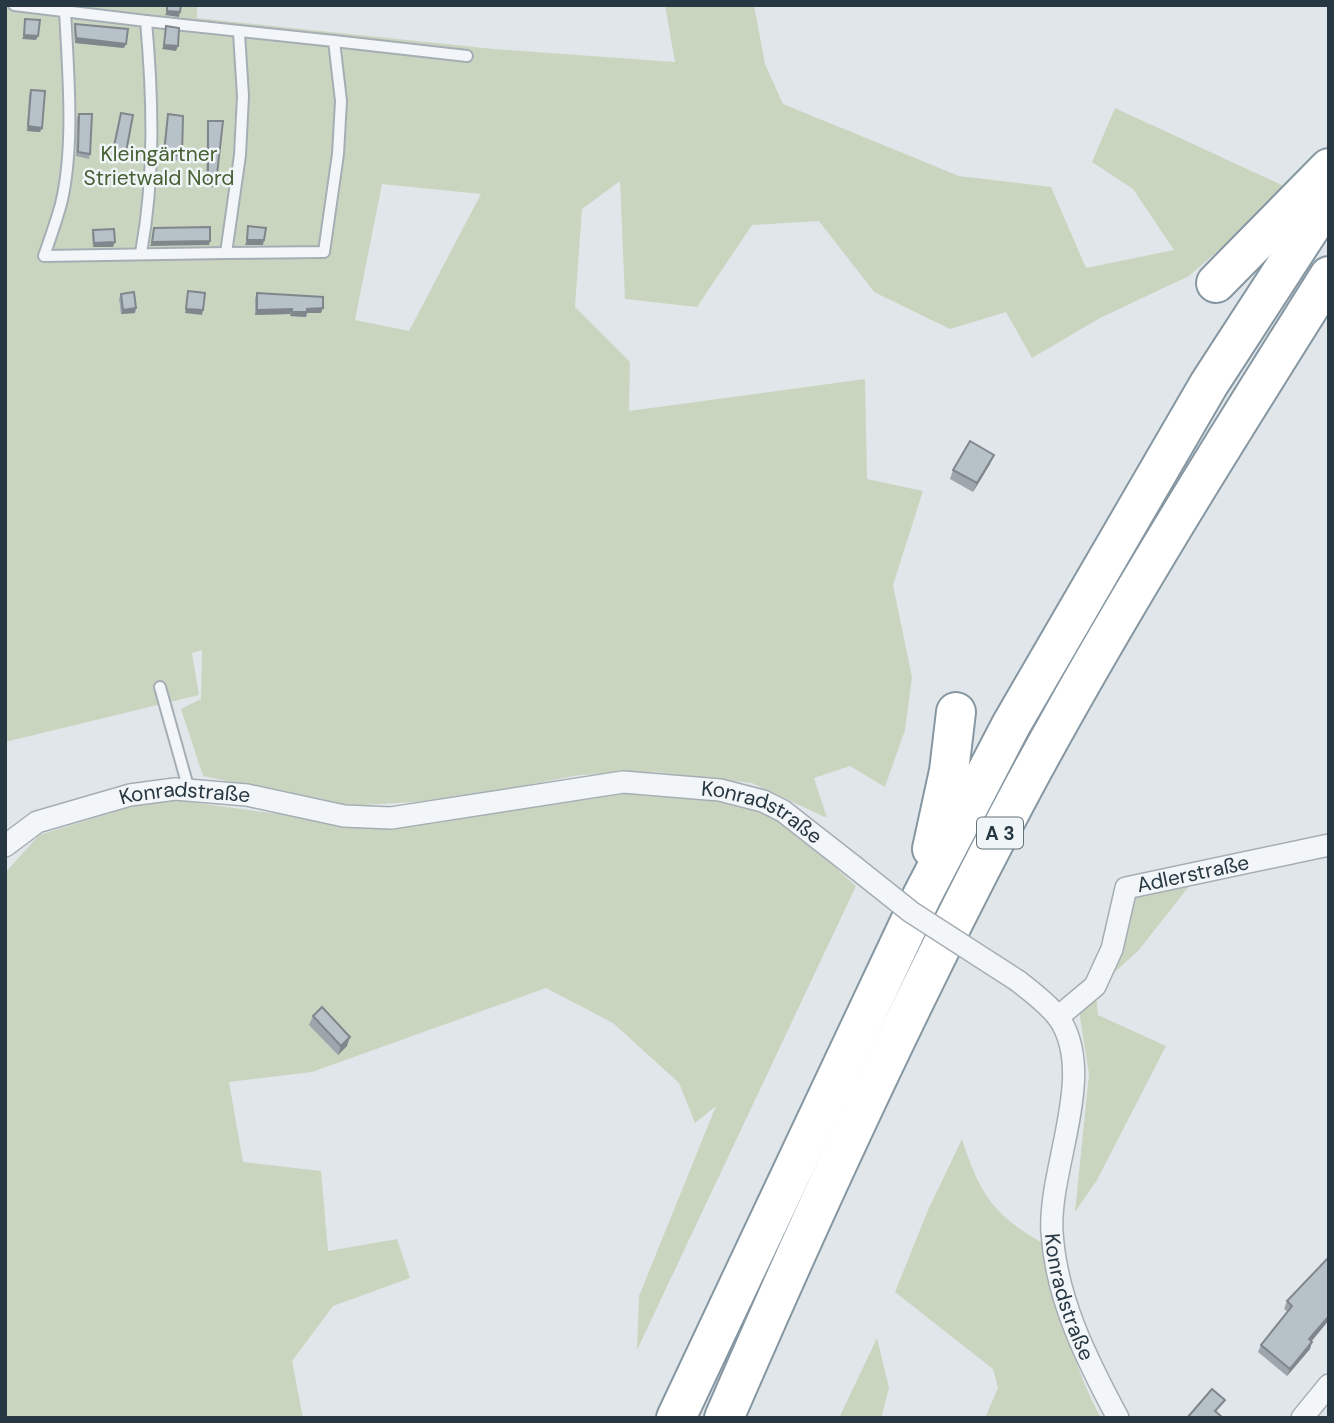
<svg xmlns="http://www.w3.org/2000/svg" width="1334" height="1423" font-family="'DM Sans',sans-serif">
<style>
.green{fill:#cad5c0;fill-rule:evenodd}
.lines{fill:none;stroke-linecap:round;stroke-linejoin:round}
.service-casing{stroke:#a5aeb5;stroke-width:14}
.minor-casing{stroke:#a5aeb5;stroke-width:24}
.motorway-casing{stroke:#8697a2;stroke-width:42}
.service{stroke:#f3f6f8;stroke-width:10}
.minor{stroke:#f3f6f8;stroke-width:21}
.motorway{stroke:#fff;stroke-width:38}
.minor-bridge-casing{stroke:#a5aeb5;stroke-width:24;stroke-linecap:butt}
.minor-bridge{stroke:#f3f6f8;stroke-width:21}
.wall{fill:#9da6ac}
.shaded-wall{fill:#80878c}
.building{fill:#b7c1c8;stroke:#80878c;stroke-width:2}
.labels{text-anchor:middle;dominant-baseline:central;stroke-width:5;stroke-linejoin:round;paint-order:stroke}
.shield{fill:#f0f5f7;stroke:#637179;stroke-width:2}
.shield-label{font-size:19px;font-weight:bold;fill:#273843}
.park-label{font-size:21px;fill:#466033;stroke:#f0f5f7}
.street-label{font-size:21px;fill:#273843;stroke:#f0f5f7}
</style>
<rect width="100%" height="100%" fill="#e0e6ea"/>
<g class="green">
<path d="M5 5H197V18L494 49 675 62 665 5H754L765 64 783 104 959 176 1051 187 1086 268 1174 250 1133 189 1092 162 1115 108 1284 186 1249 224 1189 276 1100 318 1032 358 1006 312 950 329 874 292 819 221 752 225 697 307 625 299 620 181 582 209 575 307 630 362 629 411 865 379 867 479 923 491 893 585 912 677 905 730 885 787 850 766 814 778 827 818 752 783 654 772 580 775 446 800 348 806 203 776 181 709 201 699 202 650 192 653 199 695 5 742ZM382 184 481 194 409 331 355 320Z"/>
<path d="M623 791C669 795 744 794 782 822 808 841 832 865 856 886L637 1350 639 1296 716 1106 695 1123 679 1083 613 1023 546 988 312 1072 229 1082 243 1162 321 1171 328 1251 397 1239 410 1278 333 1306 292 1361 303 1418H5V873L39 835 160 798 323 820 349 827 446 821Z"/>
<path d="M1190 885 1138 951 1108 978 1135 895Z"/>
<path d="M1096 994 1098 1015 1166 1046 1097 1180 1075 1212 1089 1074 1079 1011Z"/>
<path d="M962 1139C980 1196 995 1217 1048 1246 1060 1307 1071 1363 1101 1418H985L998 1388 993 1369 895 1292 928 1210Z"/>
<path d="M877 1338 889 1388 881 1418H839Z"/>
</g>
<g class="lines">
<g class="service-casing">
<g id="service">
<path d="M14 5 146 21C153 99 155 176 141 253"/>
<path d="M65 11C68 70 75 147 61 204 56 222 50 239 44 256L226 253"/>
<path d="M146 21 334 41 341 101 338 154 324 252 226 253 240 155 243 96 239 33"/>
<path d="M334 41 467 56"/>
<path d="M160 687 189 790"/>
</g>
</g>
<g class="minor-casing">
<g id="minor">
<path id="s1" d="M5 846 37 822 130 795 175 789 247 795 344 816 391 818 623 782 720 790 763 801 783 811 852 865"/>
<path id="s2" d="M1018 981C1032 992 1047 1003 1058 1017 1098 1073 1048 1168 1052 1232 1056 1299 1087 1360 1118 1418"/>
<path id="s3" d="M1058 1017 1095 986 1112 949 1126 888 1329 845"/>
<path d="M1302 1418 1329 1385"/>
</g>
</g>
<g class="motorway-casing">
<g id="motorway">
<path d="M1216 283 1329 168"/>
<path d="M932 849 949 771 956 712"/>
<path d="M676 1418 922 896 1011 725 1209 384 1329 199"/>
<path d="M724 1418C817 1203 915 990 1025 784 1119 610 1224 443 1329 276"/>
</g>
</g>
<use href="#service" class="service"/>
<use href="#minor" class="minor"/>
<use href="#motorway" class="motorway"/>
<g class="minor-bridge-casing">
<path id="minor-bridge" d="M852 865 911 912 1018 981"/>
</g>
<use href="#minor-bridge" class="minor-bridge"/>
</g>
<g class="wall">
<path d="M75 24 124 48 75 43 74 28Z"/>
<path d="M31 90 40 132 27 131 29 95Z"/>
<path d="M79 114 90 154 89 159 76 156 77 118Z"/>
<path d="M168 114 182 156 180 161 162 158 167 119Z"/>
<path d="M208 121 215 187H206L207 125Z"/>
<path d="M93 230 113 247H93L92 235Z"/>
<path d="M257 293 321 313H307L306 317 290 316V314L255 315V298Z"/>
<path d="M121 294 135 313 121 314 119 299Z"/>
<path d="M994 455 990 464 973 492 950 479 953 470Z"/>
<path d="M313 1016 347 1046 338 1055 309 1025Z"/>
<path d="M1329 1257V1320L1311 1341 1310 1349 1287 1376 1258 1352 1261 1345 1288 1312 1284 1309 1287 1301Z"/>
</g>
<g class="shaded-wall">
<path d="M167 11 180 12 179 17 165 15Z"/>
<path d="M24 35 38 36 36 40 22 39Z"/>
<path d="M76 38 126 44 124 48 75 43Z"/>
<path d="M164 45 178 46 176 51 162 49Z"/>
<path d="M28 126 42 128 40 132 27 131Z"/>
<path d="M113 151 126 152 124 157 111 155Z"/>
<path d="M208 182 216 183 215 187H206Z"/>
<path d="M247 240H264L263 245H245Z"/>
<path d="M210 241 209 245 150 246 152 242Z"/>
<path d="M115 242 113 247H93L94 243Z"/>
<path d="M136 308 135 313 121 314 123 310Z"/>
<path d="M323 308 321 313H307L306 317 290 316 292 312 307 309Z"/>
<path d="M186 309 203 310 202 315 185 313Z"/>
<path d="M292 309 290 314 255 315 257 310Z"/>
<path d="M994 455 990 464 973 492 977 483Z"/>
<path d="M350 1037 347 1046 338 1055 341 1046Z"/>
<path d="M1329 1316V1320L1307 1347 1309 1339Z"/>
<path d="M1312 1342 1310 1349 1287 1376 1290 1369Z"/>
</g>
<g class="building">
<path d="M167 5H181L180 12 167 11Z"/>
<path d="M25 19 40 20 38 36 24 35Z"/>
<path d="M75 24 128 29 126 44 76 38Z"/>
<path d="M166 26 179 28 178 46 164 45Z"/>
<path d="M31 90 45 91 42 128 28 126Z"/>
<path d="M121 113 133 115 126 152 113 151Z"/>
<path d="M79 114H92L90 154 78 152Z"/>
<path d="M168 114 183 116 182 156 164 154Z"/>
<path d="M208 121H223L216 183 208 182Z"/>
<path d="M248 226 266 228 264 240H247Z"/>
<path d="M210 227V241L152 242 154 228Z"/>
<path d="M114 229 115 242 94 243 93 230Z"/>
<path d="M188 291 205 293 203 310 186 309Z"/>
<path d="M134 292 136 308 123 310 121 294Z"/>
<path d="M257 293 323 297V308L307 309V312H292V309L257 310Z"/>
<path d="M970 441 994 455 977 483 953 470Z"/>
<path d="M322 1007 350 1037 341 1046 313 1016Z"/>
<path d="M1329 1257V1316L1309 1339 1312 1342 1290 1369 1261 1345 1292 1306 1287 1301Z"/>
<path d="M1212 1389 1225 1400 1215 1411 1223 1418H1187Z"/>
</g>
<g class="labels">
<rect class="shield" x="977" y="817.5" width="46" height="31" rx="5"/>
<g class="shield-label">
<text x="1000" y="833">A 3</text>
</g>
<g class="park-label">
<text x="159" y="154">Kleingärtner<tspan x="159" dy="24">Strietwald Nord</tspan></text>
</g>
<g class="street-label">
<text stroke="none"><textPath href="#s1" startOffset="192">Konradstraße</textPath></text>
<text stroke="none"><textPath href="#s1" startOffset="780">Konradstraße</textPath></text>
<text stroke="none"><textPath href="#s3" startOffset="220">Adlerstraße</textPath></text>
<text stroke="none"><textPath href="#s2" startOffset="341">Konradstraße</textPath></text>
</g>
</g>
<rect width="1334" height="1423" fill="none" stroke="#273843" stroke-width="14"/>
</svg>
